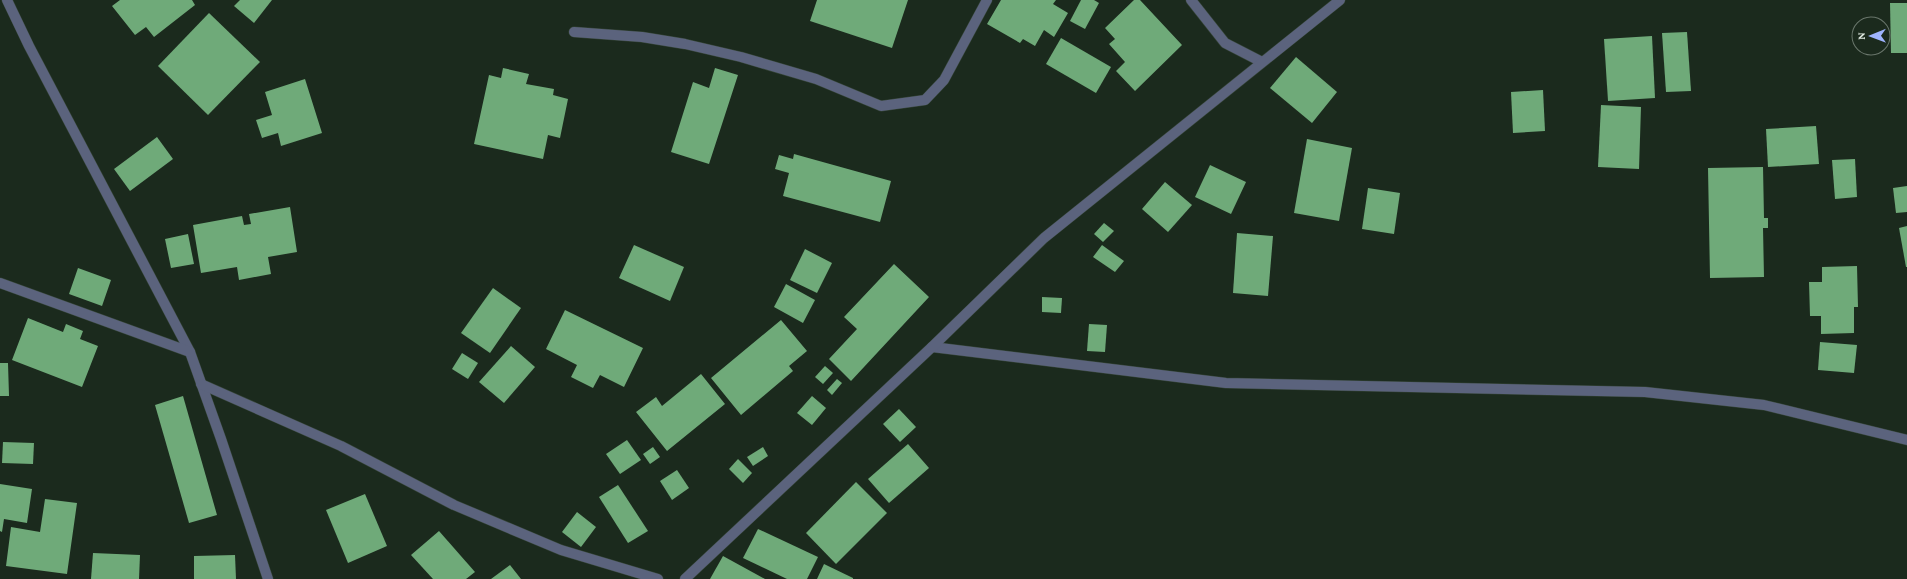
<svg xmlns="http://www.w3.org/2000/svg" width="1907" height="579" font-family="'Crimson Pro',serif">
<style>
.building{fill:#6faa79}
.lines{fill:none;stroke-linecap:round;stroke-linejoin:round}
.street-casing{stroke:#364538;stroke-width:11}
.street{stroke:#5b637d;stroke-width:10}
</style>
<rect width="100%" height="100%" fill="#1b2a1d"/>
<g class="building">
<path d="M120 0H192L195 5 154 37 146 27 135 35 112 6Z"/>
<path d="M240 0H272L254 23 234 6Z"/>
<path d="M817 0H908L892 48 810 21Z"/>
<path d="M1001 0H1056L1053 4 1068 13 1054 37 1044 30 1035 46 1023 39 1020 43 987 24Z"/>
<path d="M1081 0H1094L1099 3 1085 29 1070 21Z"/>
<path d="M1134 0H1140L1182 45 1135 91 1116 71 1125 62 1109 44 1115 39 1105 28Z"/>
<path d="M1890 3H1907V53H1891Z"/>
<path d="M209 13 260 62 208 115 158 66Z"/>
<path d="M1687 32 1691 91 1666 92 1662 33Z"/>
<path d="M1652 36 1655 98 1608 101 1604 39Z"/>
<path d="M1061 38 1111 67 1096 93 1046 64Z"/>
<path d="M1296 57 1337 92 1312 123 1270 88Z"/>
<path d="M503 68 529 74 526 84 554 89 553 95 568 99 560 138 548 135 543 159 474 144 489 75 501 78Z"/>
<path d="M715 68 738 75 709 164 671 152 693 82 709 88Z"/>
<path d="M305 79 322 133 281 146 278 133 262 138 256 120 272 115 265 92Z"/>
<path d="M1543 90 1545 131 1513 133 1511 92Z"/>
<path d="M1601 105 1641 107 1639 169 1598 167Z"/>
<path d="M1816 126 1819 164 1768 167 1766 129Z"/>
<path d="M157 137 173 159 130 191 114 169Z"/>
<path d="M1307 139 1352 148 1339 221 1294 213Z"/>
<path d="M794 154 891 181 880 222 783 196 789 173 775 169 779 155 793 159Z"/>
<path d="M1855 159 1857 197 1835 199 1832 160Z"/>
<path d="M1210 165 1246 182 1231 214 1195 197Z"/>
<path d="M1763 167 1764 218H1768V228H1763L1764 277 1710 278 1708 168Z"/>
<path d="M1165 182 1192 205 1168 232 1142 209Z"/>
<path d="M1907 186V212L1896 213 1893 188Z"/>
<path d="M1368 188 1400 193 1394 234 1362 229Z"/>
<path d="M290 207 297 252 268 257 271 274 239 280 237 267 201 273 193 225 242 216 244 225 251 224 249 214Z"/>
<path d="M1104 223 1114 231 1103 242 1094 234Z"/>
<path d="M1907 226V267H1906L1899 228Z"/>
<path d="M1237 233 1273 236 1268 296 1233 293Z"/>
<path d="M188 234 194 264 171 268 165 239Z"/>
<path d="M634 245 684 267 670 301 619 278Z"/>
<path d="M1102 245 1124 261 1115 272 1093 257Z"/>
<path d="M805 249 832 263 817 293 790 280Z"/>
<path d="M894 264 929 297 851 381 829 359 857 329 844 317Z"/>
<path d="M1857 266 1858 307H1854V333L1821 334V316H1810L1809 282H1822V267Z"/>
<path d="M78 268 111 280 102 306 69 294Z"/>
<path d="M786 284 815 300 803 323 774 307Z"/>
<path d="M493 288 521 308 490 353 461 333Z"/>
<path d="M1042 297 1062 298 1061 313 1042 312Z"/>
<path d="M565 310 643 348 624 387 600 375 593 388 571 377 577 365 546 349Z"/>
<path d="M28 318 63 332 66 324 83 331 80 339 98 346 82 387 12 360Z"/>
<path d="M781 320 807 351 789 366 793 371 741 415 711 378Z"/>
<path d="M1089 324 1107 325 1105 352 1087 351Z"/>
<path d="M1820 342 1857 345 1854 373 1818 370Z"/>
<path d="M511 346 535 367 504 403 479 382Z"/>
<path d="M462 353 478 363 468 379 452 369Z"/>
<path d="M0 363H8L9 396H0Z"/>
<path d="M825 366 833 373 823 384 815 377Z"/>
<path d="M701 374 725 404 667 451 636 412 656 397 662 406Z"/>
<path d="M837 379 842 383 832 395 827 390Z"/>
<path d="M183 396 217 515 189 523 155 405Z"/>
<path d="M812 396 826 408 812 425 797 413Z"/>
<path d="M899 409 916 427 900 442 883 424Z"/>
<path d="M627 440 641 460 620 474 606 454Z"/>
<path d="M3 442 34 443 33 464 2 463Z"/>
<path d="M908 444 929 468 889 503 868 479Z"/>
<path d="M653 447 660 457 650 464 643 454Z"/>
<path d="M763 447 768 456 753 466 747 457Z"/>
<path d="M738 459 752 473 743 483 729 469Z"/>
<path d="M677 470 689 488 672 500 660 481Z"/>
<path d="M856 482 887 513 836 564 806 533Z"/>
<path d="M0 484 32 489 27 523 4 519 2 532 0 531Z"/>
<path d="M618 485 648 531 628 543 599 497Z"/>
<path d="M365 494 387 546 348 563 326 510Z"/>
<path d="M45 499 77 503 67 574 6 566 11 527 40 532Z"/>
<path d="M577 512 596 527 581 547 562 532Z"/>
<path d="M758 529 818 557 807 579H787L743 558Z"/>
<path d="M439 531 475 572 466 579H433L411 555Z"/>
<path d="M93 553 140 555 139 579H91Z"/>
<path d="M235 555 236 579H194V556Z"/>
<path d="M723 556 765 579H710Z"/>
<path d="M824 564 853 578V579H817Z"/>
<path d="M510 565 521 579H491Z"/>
</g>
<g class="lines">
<g class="street-casing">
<g id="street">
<path d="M7 0 29 46 190 352 221 439 268 579"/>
<path d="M1191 0 1225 43 1262 62"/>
<path d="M574 32 642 37 685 44 741 57 816 79 881 106 925 100 944 80 987 0"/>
<path d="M0 283 190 352"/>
<path d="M932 347 1226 383 1645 392 1764 405 1907 440"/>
<path d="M201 384 341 446 454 505 561 550 658 579"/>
<path d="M685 579 932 347 1044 238 1340 0"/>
</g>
</g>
<use href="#street" class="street"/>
</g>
<g transform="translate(1871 36) rotate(269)"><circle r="19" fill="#1b2a1d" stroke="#69766b"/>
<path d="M0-3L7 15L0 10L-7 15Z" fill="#9eb3fd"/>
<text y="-6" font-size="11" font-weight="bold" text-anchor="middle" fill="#dfe9e0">N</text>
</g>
</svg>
